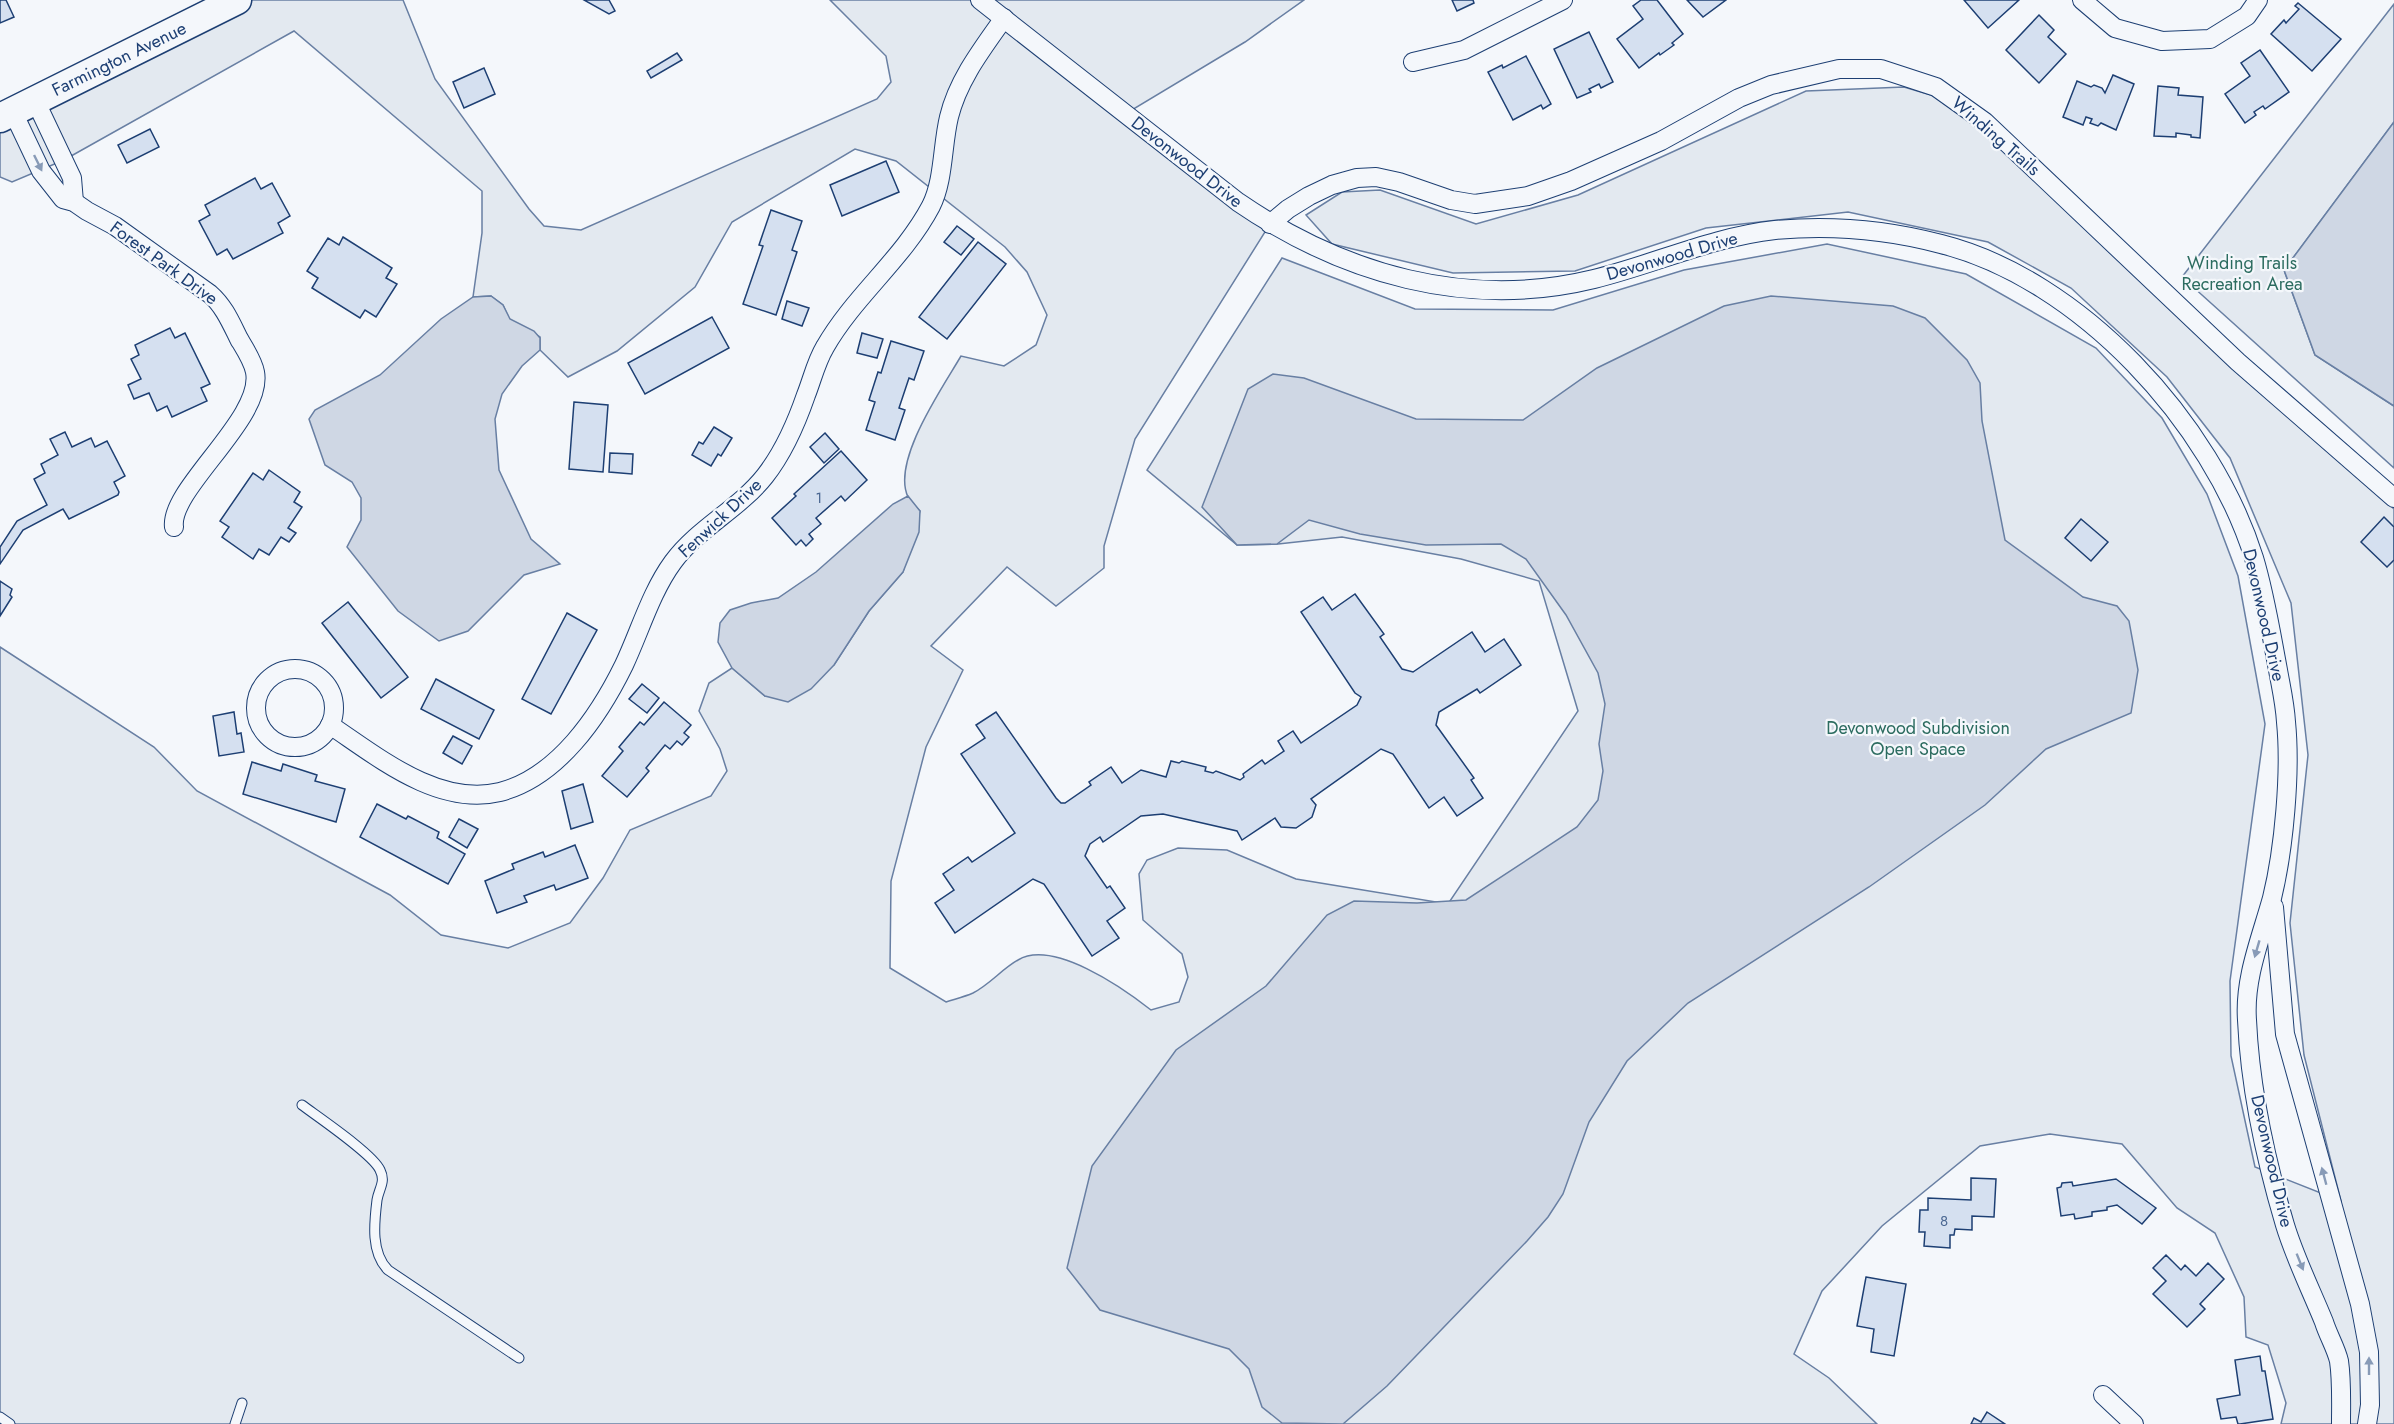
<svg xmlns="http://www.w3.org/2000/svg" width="2394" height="1424" font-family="Jost,sans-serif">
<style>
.green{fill:#e3e9f0;stroke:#687fa3;stroke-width:1.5}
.water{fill:#cfd7e4;stroke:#687fa3;stroke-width:1.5}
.building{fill:#d5e0f0;stroke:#1d3f73;stroke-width:1.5}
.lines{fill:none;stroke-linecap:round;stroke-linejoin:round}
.service-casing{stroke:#1d3f73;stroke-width:11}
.minor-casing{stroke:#1d3f73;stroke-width:20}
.primary-casing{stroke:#1d3f73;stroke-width:31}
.service{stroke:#f4f7fb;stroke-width:9}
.minor{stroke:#f4f7fb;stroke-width:18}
.primary{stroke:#f4f7fb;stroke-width:28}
.oneway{fill:#889bb7}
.labels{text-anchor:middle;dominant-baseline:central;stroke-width:4.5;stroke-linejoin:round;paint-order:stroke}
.number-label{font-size:15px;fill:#4b6792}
.street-label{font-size:18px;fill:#1d3f73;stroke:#f4f7fb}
.park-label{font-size:18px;fill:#2c6c60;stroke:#f4f7fb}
</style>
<rect width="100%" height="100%" fill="#f4f7fb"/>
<g class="green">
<path d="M237 0H403L435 79 529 209 544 226 581 230 877 99 891 82 886 56 830 0H1304L1245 42 1125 114 1270 224 1135 439 1104 546V568L1056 606 1007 567 931 646 963 670 926 747 891 881 890 968 946 1002C955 999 964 997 973 993 989 985 1002 969 1018 960 1053 939 1123 988 1151 1010L1179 1002 1188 977 1182 954 1143 920 1139 874 1147 860 1178 848 1227 850 1296 879 1448 904 1578 711 1539 581 1461 559 1342 537 1278 544 1237 545 1147 470 1282 258 1415 309 1553 310 1684 270 1827 244 1966 274 2096 348 2162 418 2207 494 2238 576 2265 724 2230 981 2231 1056 2255 1167 2341 1201 2304 1055 2290 923 2308 755 2291 603 2230 458 2167 377 2071 288 1988 242 1848 212 1706 228 1575 271 1453 273 1332 244 1306 215 1342 192 1380 190 1476 224 1578 195 1806 91 1904 87 1941 98 2029 169 2197 330 2394 509V1424H2281L2286 1403 2268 1345 2246 1337 2244 1297 2215 1233 2177 1208 2122 1144 2050 1134 1980 1146 1882 1226 1822 1291 1794 1354 1829 1378 1877 1424H0V647L154 747 197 791 390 895 441 935 508 948 570 923 603 878 630 830 711 796 727 771 720 749 699 711 709 683 732 668 765 696 834 665 869 611 903 572 920 511C916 507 910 502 908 497 891 461 943 387 961 356L1004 366 1036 345 1047 315 1027 272 1005 247 896 161 855 149 732 222 695 287 617 351 568 377 540 350V337L509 319 503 305 491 296 473 297 482 233V191L294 31 64 160 12 182 0 177V118Z"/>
<path d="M2394 4V122L2284 270 2315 355 2394 406V468L2182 277Z"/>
</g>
<g class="water">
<path d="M2394 122V406L2315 355 2284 270Z"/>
<path d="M491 296 503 305 510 319 534 331 540 338V350L522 366 502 394 495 419 499 470 531 539 560 564 524 575 468 631 439 641 398 611 347 547 361 520V498L352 482 325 465 309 419 315 410 380 375 441 319 473 297Z"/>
<path d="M1771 296 1893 306 1925 318 1967 360 1980 383 1982 421 2005 540 2083 597 2117 606 2129 621 2138 670 2131 713 2046 749 1985 805 1869 887 1688 1003 1627 1061 1589 1122 1563 1194 1548 1217 1527 1241 1387 1386 1343 1424 1282 1423 1262 1407 1249 1369 1229 1349 1100 1310 1067 1268 1092 1166 1176 1050 1266 986 1327 915 1354 901 1417 903 1466 900 1577 827 1598 800 1603 771 1599 744 1605 704 1598 673 1566 615 1526 559 1501 544 1426 545 1360 534 1309 520 1277 544 1237 545 1202 507 1248 389 1273 374 1304 378 1416 419 1523 420 1597 368 1724 306Z"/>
<path d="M908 496 920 511 919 532 903 572 869 611 834 665 811 689 788 702 765 696 732 668 718 642 720 623 730 610 751 603 778 598 816 572 893 504Z"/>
</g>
<g class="building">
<path d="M0 0H6L14 17 0 23Z"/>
<path d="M584 0H609L615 11 609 14Z"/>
<path d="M1452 0H1473L1474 3 1457 11Z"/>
<path d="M1641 0H1657L1683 34 1672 43 1674 45 1660 55 1659 53 1639 68 1617 39 1643 19 1633 6Z"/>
<path d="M1687 0H1726L1703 17Z"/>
<path d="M1964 0H2019L1988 28Z"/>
<path d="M2298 3 2341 39 2312 71 2271 34 2284 20 2286 23 2299 9 2295 6Z"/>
<path d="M2039 15 2054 30 2048 37 2066 54 2039 83 2006 50Z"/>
<path d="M1589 32 1613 82 1601 88 1599 84 1589 89 1591 92 1577 98 1554 49Z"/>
<path d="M2260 50 2289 92 2265 109 2263 106 2254 112 2256 115 2245 123 2225 94 2250 76 2241 63Z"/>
<path d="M677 53 682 60 651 78 647 71Z"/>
<path d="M1526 56 1551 104 1543 109 1541 105 1513 120 1488 72 1502 65 1503 68Z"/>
<path d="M484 68 495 94 464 108 453 82Z"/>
<path d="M2113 75 2134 84 2116 130 2101 123 2098 126 2090 123 2092 119 2086 117 2083 125 2063 117 2077 81 2091 87 2094 85 2102 88 2105 93Z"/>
<path d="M2158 86 2179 88 2178 95 2203 97 2200 138 2191 137V135L2176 133V137L2154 136Z"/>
<path d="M150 129 159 147 127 163 118 145Z"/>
<path d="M886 161 899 192 842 216 830 185Z"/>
<path d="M255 178 261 189 272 183 290 216 278 223 283 233 233 259 227 249 217 255 199 221 210 215 205 205Z"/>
<path d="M771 210 802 221 792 250 797 252 776 315 743 304 763 246 759 245Z"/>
<path d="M957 226 974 239 961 255 944 242Z"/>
<path d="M343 237 392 268 386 278 397 284 376 317 365 310 360 318 312 288 318 278 307 271 328 238 339 245Z"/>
<path d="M978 242 1006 264 947 339 919 317Z"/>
<path d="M787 301 809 308 802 326 782 319Z"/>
<path d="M712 317 729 348 645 394 628 363Z"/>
<path d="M170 328 175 338 185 333 210 384 201 388 207 401 172 417 167 406 157 411 149 393 134 399 128 385 141 379 131 359 139 355 135 345Z"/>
<path d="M862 333 883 339 877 358 857 353Z"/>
<path d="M891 341 924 351 914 380 909 378 899 408 905 410 895 440 866 430 875 402 869 400 878 372 881 373Z"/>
<path d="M574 402 608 405 603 472 569 469Z"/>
<path d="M714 427 732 438 721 456 718 454 711 466 692 455 699 442 703 444Z"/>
<path d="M65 432 72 447 91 438 95 447 107 441 125 476 114 482 119 492 118 495 69 519 63 509 23 530 0 564V547L17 521 47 505 34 479 45 473 41 464 58 455 50 439Z"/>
<path d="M825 433 839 449 824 463 810 447Z"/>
<path d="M841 451 867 480 845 501 841 496 816 518 821 524 809 534 813 539 806 546 801 540 796 545 772 518 796 496 794 494Z"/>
<path d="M610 453 633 454 632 474 609 472Z"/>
<path d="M269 470 300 492 294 502 302 507 288 528 296 533 289 542 281 537 269 555 259 549 253 559 222 537 229 527 220 521 253 473 263 480Z"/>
<path d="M2384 517 2394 527V560L2387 567 2361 542Z"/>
<path d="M2081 519 2108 542 2091 561 2065 538Z"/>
<path d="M0 581 12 589 10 595 12 597 0 616Z"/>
<path d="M1355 594 1384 634 1380 637 1402 669 1413 672 1472 632 1485 652 1504 639 1521 665 1480 693 1477 689 1439 712 1436 725 1474 778 1471 780 1483 798 1457 816 1444 797 1429 808 1393 754 1381 749 1311 799 1316 805 1312 817 1296 828 1281 827 1275 818 1242 840 1237 831 1163 814 1141 816 1103 842 1100 837 1090 844 1085 856 1107 888 1110 886 1125 908 1107 921 1119 938 1092 956 1044 884 1033 879 955 933 935 903 954 890 943 874 968 857 972 862 1015 833 961 754 985 738 976 725 996 712 1056 798 1061 803H1065L1091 785 1089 782 1111 767 1122 783 1141 770 1166 777 1171 761 1179 763 1182 761 1206 767 1205 771 1213 773 1216 771 1240 780 1244 777 1243 774 1262 760 1265 764 1284 751 1278 741 1293 731 1301 743 1357 705 1361 697 1355 693 1301 612 1323 597 1332 610Z"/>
<path d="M348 602 408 677 381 698 322 623Z"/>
<path d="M567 613 597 630 551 714 522 699Z"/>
<path d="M436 679 494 710 479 739 421 709Z"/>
<path d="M642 684 659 698 647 713 629 699Z"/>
<path d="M664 702 691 725 684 733 689 737 682 745 677 741 670 749 665 745 646 768 649 771 627 797 602 776 623 751 619 747 640 722 644 725Z"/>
<path d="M234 712 237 734 241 733 244 752 219 756 213 716Z"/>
<path d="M453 736 472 746 462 764 443 753Z"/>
<path d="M252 762 281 771 283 764 317 775 315 781 345 789 336 822 243 794Z"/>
<path d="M583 784 593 822 571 829 562 791Z"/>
<path d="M377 804 406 819 408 816 439 832 437 838 465 854 448 884 360 837Z"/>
<path d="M459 819 478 829 467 848 449 837Z"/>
<path d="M575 845 588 878 556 890 554 885 524 896 527 902 497 913 485 881 514 869 512 864 543 852 545 857Z"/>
<path d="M1971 1178 1996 1179 1994 1217 1972 1216V1230L1955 1229 1954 1235H1950V1248L1924 1246 1925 1232H1919L1920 1210H1928V1198L1971 1200Z"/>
<path d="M2116 1179 2156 1208 2142 1224 2117 1205 2107 1207V1210L2092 1212V1216L2075 1219 2074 1214 2061 1216 2057 1188 2061 1187 2062 1183 2072 1182 2073 1186Z"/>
<path d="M2166 1255 2181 1270 2185 1265 2196 1276 2208 1263 2224 1279 2200 1304 2205 1309 2187 1327 2153 1294 2166 1281 2153 1268Z"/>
<path d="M1866 1277 1906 1284 1894 1356 1871 1352 1874 1329 1857 1326Z"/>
<path d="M2260 1356 2262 1371H2265L2273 1419 2240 1424H2238L2236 1417 2221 1419 2217 1399 2240 1395 2235 1360Z"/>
<path d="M1987 1412 2005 1424H1971L1974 1418 1981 1422Z"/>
</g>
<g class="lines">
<g class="service-casing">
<g id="service">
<path d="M302 1105C318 1117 373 1154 380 1170 386 1182 379 1188 377 1200 374 1224 371 1253 388 1270L519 1358"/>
<path d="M0 1417 10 1424"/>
<path d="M235 1424 242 1403"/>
</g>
</g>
<g class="minor-casing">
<g id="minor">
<path d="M980 0 1238 202C1343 274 1467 310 1594 279 1655 264 1712 237 1775 230 1830 225 1888 230 1941 244 2080 279 2212 423 2254 558 2265 594 2271 633 2278 670 2281 687 2285 704 2286 722 2291 772 2284 849 2272 898 2261 938 2244 978 2247 1020 2250 1087 2266 1161 2285 1225 2295 1258 2311 1290 2324 1322 2328 1335 2336 1348 2339 1361 2342 1381 2341 1404 2341 1424"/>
<path d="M2082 0 2115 28 2162 41 2210 39 2247 16 2258 0"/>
<path d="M1413 62 1464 50 1563 0"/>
<path d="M35 100 72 178 74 202"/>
<path d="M13 112 41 171 63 199 74 202 87 211 115 226 210 294C224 306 231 323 239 339 245 349 253 361 255 372 264 418 169 489 174 527"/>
<path d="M1270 224 1288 209 1309 196 1332 185 1357 178 1376 177 1399 182 1451 200 1475 204 1528 196 1571 181 1661 141 1739 98 1771 85 1839 69H1881L1936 87 1985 122 2238 362 2394 498"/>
<circle cx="295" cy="708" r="39"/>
<path d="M330 725C378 757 438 807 500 792 558 777 599 716 624 665 640 631 651 592 673 562 698 528 739 509 765 476 783 453 796 424 806 395 812 380 816 362 825 347 854 296 903 259 931 206 944 180 942 146 949 117 958 80 982 49 1004 18"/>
<path d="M2274 907 2285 1034 2360 1304 2369 1352 2370 1405 2367 1424"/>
<path d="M2103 1395 2134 1424"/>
</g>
</g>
<g class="primary-casing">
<path id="primary" d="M0 118 237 0"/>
</g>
<use href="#service" class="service"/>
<use href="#minor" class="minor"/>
<use href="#primary" class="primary"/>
</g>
<defs><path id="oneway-solid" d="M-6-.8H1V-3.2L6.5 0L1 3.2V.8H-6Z" transform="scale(1.5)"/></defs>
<g class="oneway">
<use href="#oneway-solid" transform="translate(38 163) rotate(64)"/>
<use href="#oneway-solid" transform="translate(2257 949) rotate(106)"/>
<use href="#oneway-solid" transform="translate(2324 1176) rotate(-105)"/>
<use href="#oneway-solid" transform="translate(2300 1262) rotate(68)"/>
<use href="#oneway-solid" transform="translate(2369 1366) rotate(-90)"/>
</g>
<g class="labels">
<g class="number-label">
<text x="819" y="498">1</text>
<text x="1944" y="1221">8</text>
</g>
<g class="street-label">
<text transform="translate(119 59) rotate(-26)">Farmington Avenue</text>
<text transform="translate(1996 136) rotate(41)">Winding Trails</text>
<text transform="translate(1187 162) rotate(38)">Devonwood Drive</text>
<text transform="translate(1672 256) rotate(-16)">Devonwood Drive</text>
<text transform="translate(164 263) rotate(36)">Forest Park Drive</text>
<text transform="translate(720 518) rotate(-43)">Fenwick Drive</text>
<text transform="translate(2264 615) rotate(77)">Devonwood Drive</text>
<text transform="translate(2272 1161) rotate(77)">Devonwood Drive</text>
</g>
<g class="park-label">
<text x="2242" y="263">Winding Trails<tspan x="2242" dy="21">Recreation Area</tspan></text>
<text x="1918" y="728">Devonwood Subdivision<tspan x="1918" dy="21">Open Space</tspan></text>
</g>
</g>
</svg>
